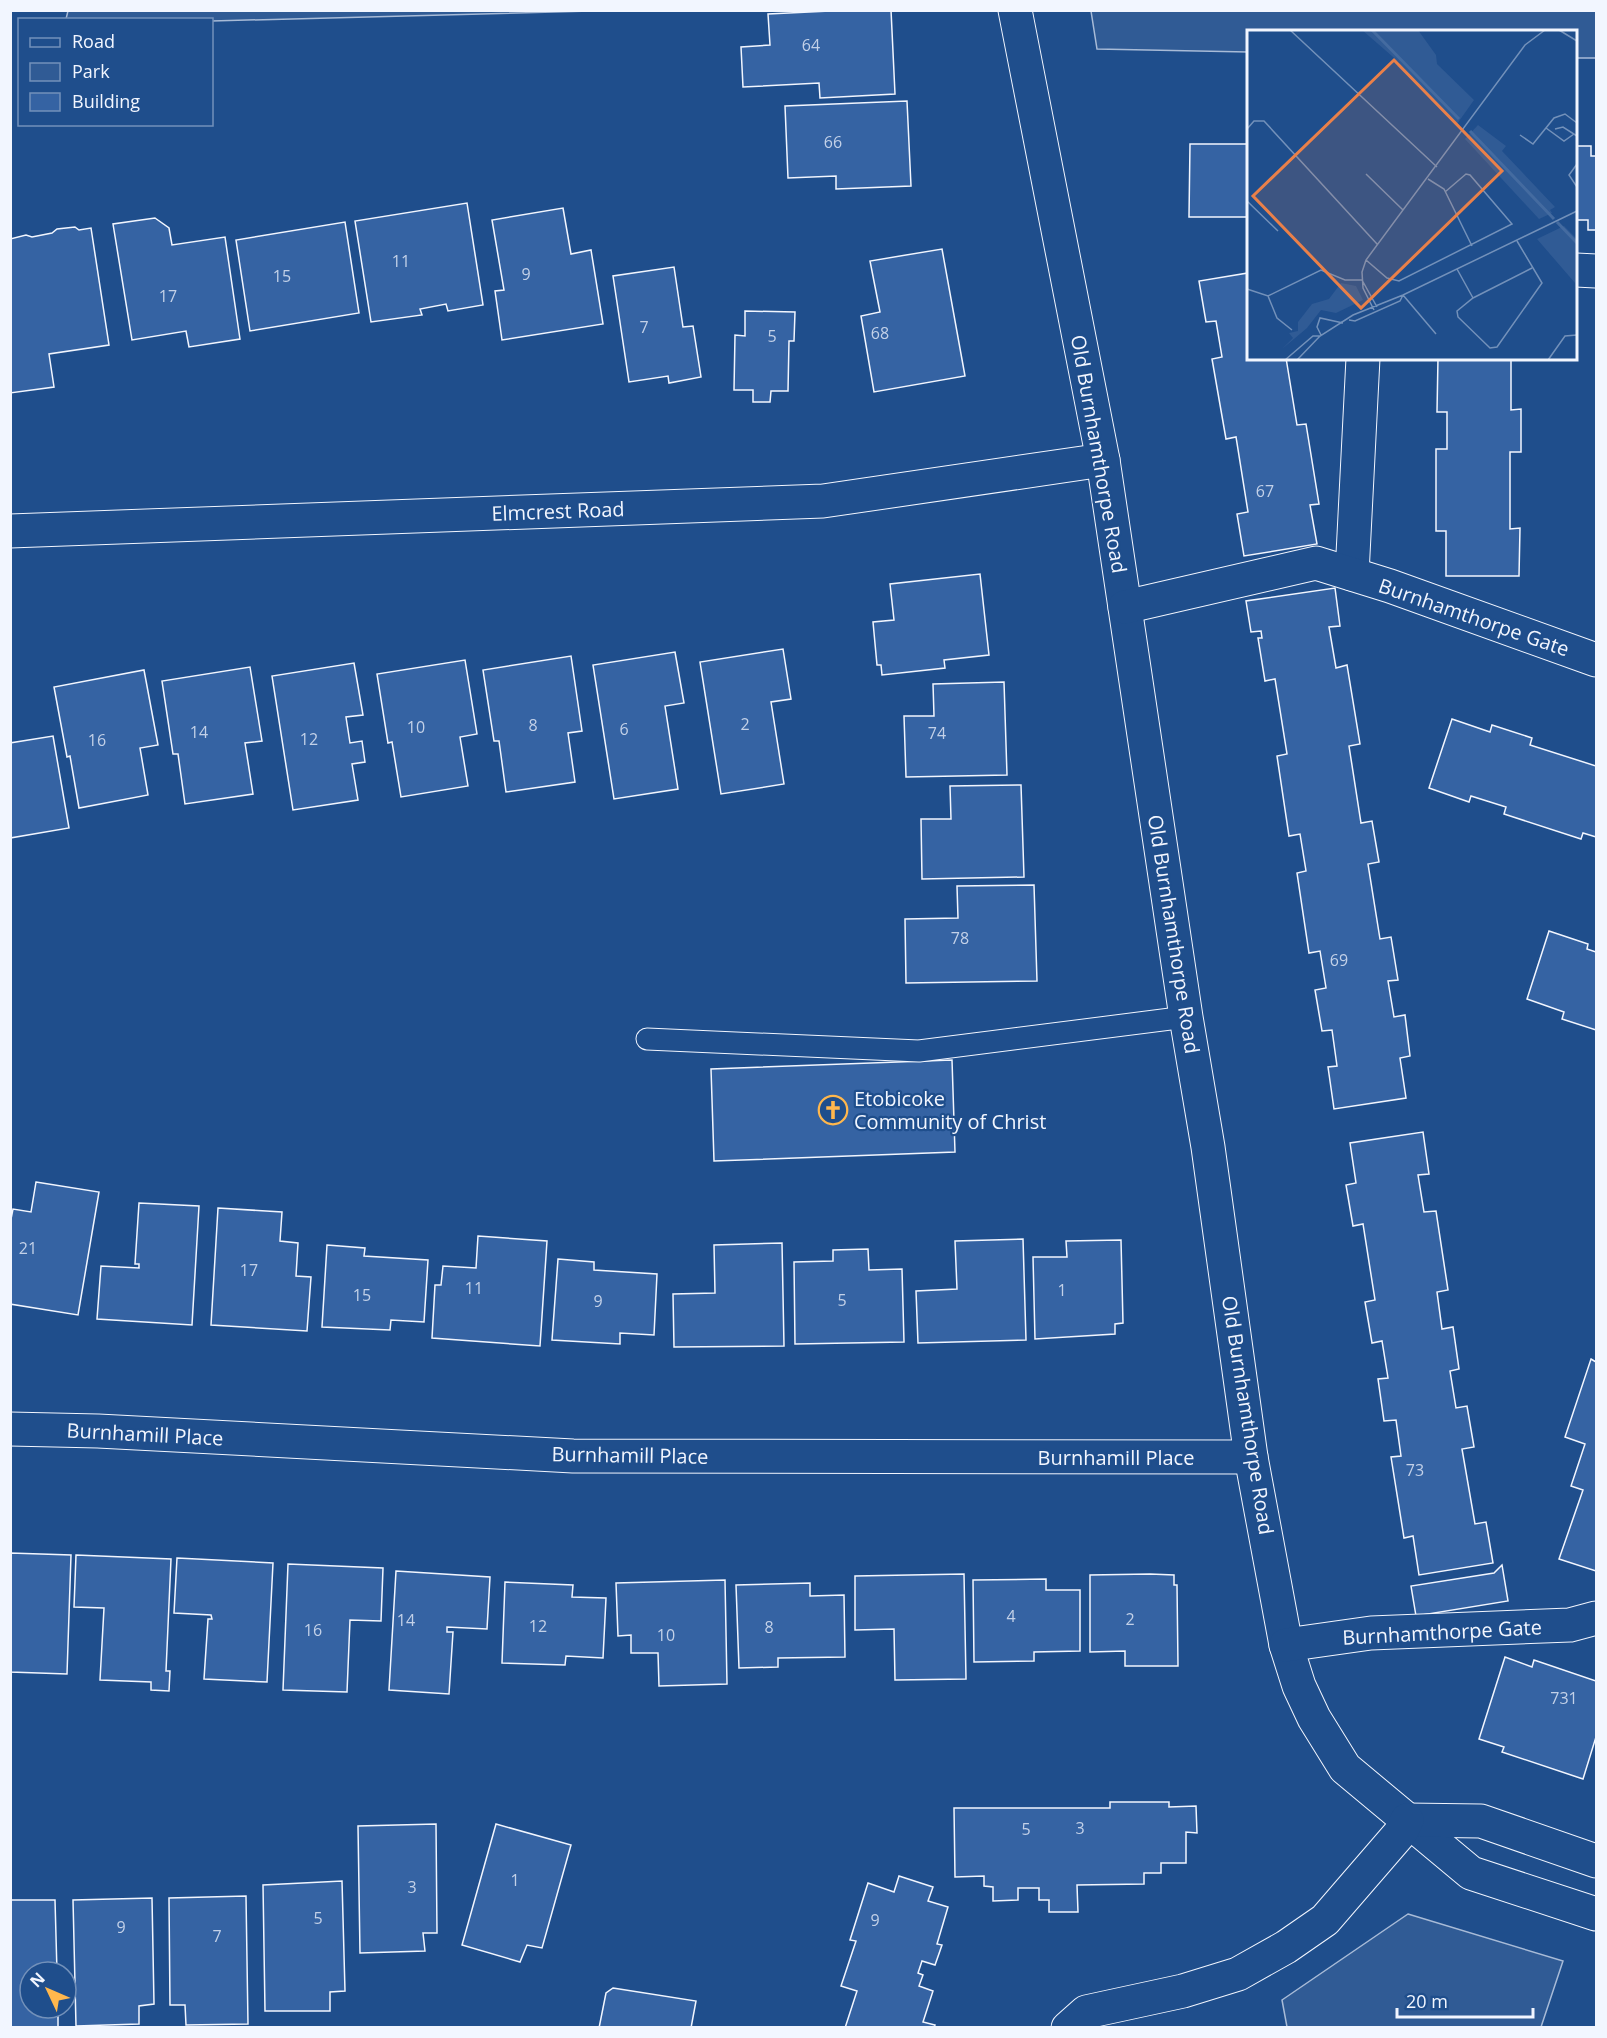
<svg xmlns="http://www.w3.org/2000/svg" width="1607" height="2038" font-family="'Open Sans',sans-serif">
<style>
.green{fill:#305b95;stroke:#a8bbd7;stroke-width:1.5}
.building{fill:#3563a3;stroke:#f2f6ff;stroke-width:1.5}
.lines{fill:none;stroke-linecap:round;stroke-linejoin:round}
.lane-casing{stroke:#f2f6ff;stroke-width:23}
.street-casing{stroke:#f2f6ff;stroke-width:35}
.lane{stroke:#1f4e8c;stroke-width:21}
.street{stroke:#1f4e8c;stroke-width:33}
.labels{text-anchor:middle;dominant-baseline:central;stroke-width:4.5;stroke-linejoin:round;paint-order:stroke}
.number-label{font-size:16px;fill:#c3d1e8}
.street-label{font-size:20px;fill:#f2f6ff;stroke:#1f4e8c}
.poi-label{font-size:20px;fill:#f2f6ff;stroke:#1f4e8c;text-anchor:start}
.inset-river{fill:none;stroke:#446ba0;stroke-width:3}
.inset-road{fill:none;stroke:#7391ba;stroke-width:1.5}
.view{fill:#ea8049;fill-opacity:0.15;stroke:#ea8049;stroke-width:3}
.inset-edge{fill:none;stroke:#f2f6ff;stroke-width:3}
</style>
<rect width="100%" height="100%" fill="#1f4e8c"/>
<g class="green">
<path d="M68 11V10L591 11 212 21V20L66 19Z"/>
<path d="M1091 11H1596V58H1576V32H1248V52L1097 49Z"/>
<path d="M1408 1914 1563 1961 1541 2027H1287L1282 2000Z"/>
</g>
<g class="building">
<path d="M851 10H891L895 94 820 98 819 83 743 87 741 47 770 45 768 14Z"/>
<path d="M907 101 911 186 836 189V176L788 178 785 106Z"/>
<path d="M1190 144H1248V217H1189Z"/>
<path d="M1576 146H1591V156H1596V230H1588V220H1576Z"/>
<path d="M467 203 483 305 448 311 446 304 420 309 422 315 371 322 355 221Z"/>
<path d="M563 208 571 254 591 250 603 324 502 340 495 291 504 290 492 220Z"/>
<path d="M155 218 169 228 172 245 225 237 240 339 189 347 186 331 132 340 113 224Z"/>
<path d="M345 222 359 313 250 331 236 240Z"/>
<path d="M75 227 79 230 91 228 109 345 49 354 54 387 10 393V239L26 235 32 237 52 233 57 229Z"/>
<path d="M942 249 965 376 874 392 861 316 880 312 870 261Z"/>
<path d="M674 267 683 327 693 326 701 377 669 383 668 376 629 382 613 276Z"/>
<path d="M1248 273V358H1286L1297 425 1306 424 1319 504 1310 505 1317 544 1244 556 1237 514 1248 512 1236 437 1226 439 1212 359 1222 357 1216 321 1206 322 1199 281Z"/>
<path d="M745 311 795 312 794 341H789L788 391H771L770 402H753V390H734L735 335 745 336Z"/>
<path d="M1438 358H1511V410L1521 409V452H1510V529L1520 528 1519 576H1446V531H1436V449H1447V412H1437Z"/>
<path d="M980 574 989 655 944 660 945 668 882 675 881 665H877L873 622 894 620 890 584Z"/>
<path d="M1335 588 1340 626 1329 627 1336 668 1347 665 1360 744 1349 746 1361 823 1372 821 1379 862 1368 864 1380 939 1391 937 1398 980 1388 981 1394 1017 1405 1015 1410 1056 1400 1058 1406 1098 1334 1109 1328 1067 1337 1066 1332 1030 1322 1031 1315 990 1326 988 1320 951 1309 953 1297 873 1306 871 1300 834 1289 836 1277 756 1287 754 1275 679 1265 681 1258 638H1262L1261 631 1251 632 1246 601Z"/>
<path d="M783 649 791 699 771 702 784 784 721 794 700 662Z"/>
<path d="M675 652 684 703 665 706 678 789 614 799 593 665Z"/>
<path d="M571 656 582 731 568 733 575 782 506 792 499 741H494L483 670Z"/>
<path d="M465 660 477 734 460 737 468 786 401 797 392 742 388 743 377 674Z"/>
<path d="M354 663 363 715 346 717 350 743 362 741 365 762 352 764 358 800 293 810 272 676Z"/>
<path d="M250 667 262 741 245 743 253 794 185 804 178 754H173L162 681Z"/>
<path d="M144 670 158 745 140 748 148 795 79 808 70 756 67 757 54 687Z"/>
<path d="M1004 682 1007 775 906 777 904 716H934L933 684Z"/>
<path d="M1452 719 1490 732 1492 725 1532 738 1530 745 1596 766V837L1583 833 1581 839 1504 814 1506 807 1471 796 1469 802 1429 788Z"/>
<path d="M53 736 69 828 10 838V743Z"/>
<path d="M1021 785 1024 877 922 879 921 819H951L950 786Z"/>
<path d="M1034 885 1037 981 906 983 905 919 958 918 957 886Z"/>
<path d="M1549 931 1588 944 1587 949 1596 952V1030L1562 1019 1564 1012 1527 999Z"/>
<path d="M952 1060 955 1152 714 1161 711 1069Z"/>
<path d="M1423 1132 1429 1174 1418 1175 1424 1212 1436 1211 1448 1290 1437 1292 1442 1329 1453 1327 1459 1369 1450 1371 1456 1408 1467 1406 1474 1447 1462 1449 1475 1524 1486 1522 1493 1563 1419 1575 1413 1536 1404 1538 1391 1457 1401 1456 1396 1420 1384 1421 1378 1379 1388 1378 1382 1341 1372 1343 1365 1302 1375 1300 1363 1224 1353 1226 1346 1185 1356 1183 1350 1143Z"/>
<path d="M36 1182 99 1192 78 1315 10 1304V1224L13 1209 31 1212Z"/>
<path d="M139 1203 199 1206 192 1325 97 1319 101 1266 139 1268V1264H135Z"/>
<path d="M218 1208 282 1212 280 1241 298 1243 296 1276 311 1277 307 1331 211 1325Z"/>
<path d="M478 1236 547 1241 540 1346 432 1338 435 1285H441L443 1266 476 1268Z"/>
<path d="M1023 1239 1026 1340 918 1343 916 1291 957 1289 955 1241Z"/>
<path d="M1121 1240 1123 1323 1115 1324V1334L1035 1339 1033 1257H1067L1066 1241Z"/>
<path d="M782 1243 784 1346 674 1347 673 1294 715 1293 714 1245Z"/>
<path d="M327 1245 365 1248 364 1256 428 1260 424 1322 391 1320 390 1330 322 1327Z"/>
<path d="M868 1249 869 1270 902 1269 904 1342 795 1344 794 1262 833 1261V1250Z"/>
<path d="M558 1259 594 1262V1270L657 1274 654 1335 620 1333V1344L552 1340Z"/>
<path d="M1591 1359 1596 1362V1571L1559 1559 1583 1490 1571 1486 1585 1444 1565 1437Z"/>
<path d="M10 1553 71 1555 67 1674 10 1672Z"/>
<path d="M76 1555 171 1559 166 1671H170L169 1691 151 1690V1682L100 1680 104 1608 74 1607Z"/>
<path d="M177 1558 273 1563 267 1682 204 1679 208 1619H212L211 1615 174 1613Z"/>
<path d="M288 1564 383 1568 381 1621 350 1620 347 1692 283 1690Z"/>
<path d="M1502 1565 1508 1601 1416 1616 1411 1586 1494 1573Z"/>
<path d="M396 1571 490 1577 487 1629 447 1627V1632H453L449 1694 389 1690Z"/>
<path d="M964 1574 966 1679 895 1680 894 1629 855 1630V1576Z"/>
<path d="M1150 1574 1174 1575V1585H1177L1178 1666H1125V1651L1090 1652V1575Z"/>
<path d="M1046 1579V1590H1080V1651L1034 1652V1661L974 1662 973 1580Z"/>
<path d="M725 1580 727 1684 659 1686 658 1653H631V1635L618 1636 616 1583Z"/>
<path d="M505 1582 573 1585 572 1597 606 1598 603 1658 566 1656 565 1665 502 1663Z"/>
<path d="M810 1583V1596L844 1595 845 1657 778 1658V1667L739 1668 736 1585Z"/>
<path d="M1505 1657 1532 1667 1534 1660 1596 1681V1737L1583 1779 1502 1752 1504 1747 1479 1739Z"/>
<path d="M1110 1802H1169V1807L1196 1806 1197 1833 1186 1832V1863H1161V1873H1144V1884L1077 1885 1078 1912H1049V1900H1039V1888H1018V1900L993 1901V1887L984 1886V1876L955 1877 954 1808H1110Z"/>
<path d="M436 1824 437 1933H423L425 1951 360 1953 358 1826Z"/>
<path d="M496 1824 571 1845 542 1948 527 1945 520 1962 462 1945Z"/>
<path d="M899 1876 933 1887 928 1901 948 1907 937 1944 942 1945 935 1965 922 1961 918 1973 923 1975 919 1986 933 1991 923 2022 935 2025 934 2028H845L857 1991 841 1986 856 1941 850 1940 868 1883 894 1892Z"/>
<path d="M342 1881 345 1991 330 1992V2011H265L263 1885Z"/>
<path d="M246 1896 248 2024 186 2025 185 2005H170L169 1898Z"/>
<path d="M152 1898 154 2004 139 2006V2024L76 2026 73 1900Z"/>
<path d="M10 1900H55L57 1972H30V2008H58V2028H10Z"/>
<path d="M613 1988 696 2001 691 2028H599L606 1993Z"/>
</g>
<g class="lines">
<g class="lane-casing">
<path id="lane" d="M647 1039 919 1051 1186 1017"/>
</g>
<g class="street-casing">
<g id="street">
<path d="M1015 10 1103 460 1186 1017 1208 1147 1251 1457 1286 1645 1299 1686 1314 1718 1345 1768 1471 1873 1596 1914"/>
<path d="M1576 270 1596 271"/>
<path d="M10 531 823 501 1103 460"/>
<path d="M1352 574 1363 358"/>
<path d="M1125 607 1316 563 1390 586 1596 660"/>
<path d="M10 1429 98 1431 573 1456 1251 1457"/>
<path d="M1286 1645 1371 1633 1570 1625 1596 1618"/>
<path d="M1407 1820 1481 1821 1596 1861"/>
<path d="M1068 2028 1086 2012 1183 1991 1238 1974 1286 1947 1325 1920 1401 1832 1407 1820"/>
</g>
</g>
<use href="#lane" class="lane"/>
<use href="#street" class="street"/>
</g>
<defs>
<g id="church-ring" transform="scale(1.5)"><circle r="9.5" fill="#1f4e8c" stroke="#ffb74d" stroke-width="1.5"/><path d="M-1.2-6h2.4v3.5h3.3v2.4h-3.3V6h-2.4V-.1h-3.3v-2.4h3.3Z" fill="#ffb74d"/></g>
</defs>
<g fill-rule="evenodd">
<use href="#church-ring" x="833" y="1110"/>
</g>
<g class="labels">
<g class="number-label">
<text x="811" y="45">64</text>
<text x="833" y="142">66</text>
<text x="401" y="261">11</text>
<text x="526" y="274">9</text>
<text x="282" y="276">15</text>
<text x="168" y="296">17</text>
<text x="644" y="327">7</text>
<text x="880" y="333">68</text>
<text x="772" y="336">5</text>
<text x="1265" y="491">67</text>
<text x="745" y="724">2</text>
<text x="533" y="725">8</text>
<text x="416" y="727">10</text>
<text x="624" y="729">6</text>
<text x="199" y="732">14</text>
<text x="937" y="733">74</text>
<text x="309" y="739">12</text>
<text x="97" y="740">16</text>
<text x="960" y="938">78</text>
<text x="1339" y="960">69</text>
<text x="28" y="1248">21</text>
<text x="249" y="1270">17</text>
<text x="474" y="1288">11</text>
<text x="1062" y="1290">1</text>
<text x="362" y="1295">15</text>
<text x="842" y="1300">5</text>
<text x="598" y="1301">9</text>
<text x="1415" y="1470">73</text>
<text x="1011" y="1616">4</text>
<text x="1130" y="1619">2</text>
<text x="406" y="1620">14</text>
<text x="538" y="1626">12</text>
<text x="769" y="1627">8</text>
<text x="313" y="1630">16</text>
<text x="666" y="1635">10</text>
<text x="1564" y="1698">731</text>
<text x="1080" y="1828">3</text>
<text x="1026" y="1829">5</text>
<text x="515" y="1880">1</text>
<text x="412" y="1887">3</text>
<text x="318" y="1918">5</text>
<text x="875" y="1920">9</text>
<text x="121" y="1927">9</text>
<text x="217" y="1936">7</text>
</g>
<g class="street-label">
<text transform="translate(1099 454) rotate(80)">Old Burnhamthorpe Road</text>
<text transform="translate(558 511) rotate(-2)">Elmcrest Road</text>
<text transform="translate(1474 617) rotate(19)">Burnhamthorpe Gate</text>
<text transform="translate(1174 934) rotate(81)">Old Burnhamthorpe Road</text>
<text transform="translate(1248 1415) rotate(81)">Old Burnhamthorpe Road</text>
<text transform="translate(145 1434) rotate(3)">Burnhamill Place</text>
<text transform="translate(630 1455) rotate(1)">Burnhamill Place</text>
<text x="1116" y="1457">Burnhamill Place</text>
<text transform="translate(1442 1632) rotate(-3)">Burnhamthorpe Gate</text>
</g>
<g class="poi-label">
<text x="854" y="1098">Etobicoke<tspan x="854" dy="23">Community of Christ</tspan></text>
</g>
</g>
<g transform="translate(1247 30)">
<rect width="330" height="330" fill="#1f4e8c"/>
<path d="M115 0H171L189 25 190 34 227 70 210 94 150 36 153 33ZM231 95 259 116 255 121 308 177 303 180 305 183 292 189 218 109ZM317 196 330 209 329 292 328 253 290 209ZM94 253 109 256 116 270 89 283 74 280 60 298 35 319 46 308 42 303 51 301V292L65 274 82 269Z" fill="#305b95"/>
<path class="inset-river" d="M125 0 212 89M223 101 307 189M310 192 330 213"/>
<path class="inset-road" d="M43 0 190 137M312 0 330 11M299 98 317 111 327 104M0 99 7 91H17L130 214M308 99 316 97 330 106M273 105 286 114 307 88 318 84 330 93M330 134 322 145 330 157M119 144 156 180M181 149 197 159 225 216M0 171 31 201M270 211 295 253 250 317 243 318 211 287 210 281 226 268 285 238M119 230 140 248 152 251 265 194 223 145 219 144 198 162M210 239 226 268M115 250 130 277M0 259 21 266 74 240 98 250H115M156 265 189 304M21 266 30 288 45 300M127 280 116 258 115 242 119 230 278 15 298 0M102 290 108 291 153 271 156 265M74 305 70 297 73 288 96 293M38 330 66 306H73M50 330 73 306 106 285 156 265 330 181M301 330 318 306 330 305"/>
<path class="view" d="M147 30 255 141 114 278 6 166Z"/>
<rect width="330" height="330" class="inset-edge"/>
</g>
<rect width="1607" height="2038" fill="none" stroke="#f2f6ff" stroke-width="24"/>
<rect x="18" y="18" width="195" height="108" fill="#1f4e8c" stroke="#7391ba" stroke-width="1.5"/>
<rect x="30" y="38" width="30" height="9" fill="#1f4e8c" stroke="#7391ba" stroke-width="1.5"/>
<text x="72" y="48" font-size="18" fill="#f2f6ff">Road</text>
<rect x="30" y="63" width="30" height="18" fill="#305b95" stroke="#7391ba" stroke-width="1.5"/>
<text x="72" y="78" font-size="18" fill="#f2f6ff">Park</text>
<rect x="30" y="93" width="30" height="18" fill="#3563a3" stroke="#7391ba" stroke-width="1.5"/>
<text x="72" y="108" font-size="18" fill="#f2f6ff">Building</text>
<g transform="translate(48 1990) rotate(314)"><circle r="28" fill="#1f4e8c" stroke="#7391ba" stroke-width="1.5"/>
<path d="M0-4.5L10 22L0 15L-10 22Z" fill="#ffb74d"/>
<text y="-9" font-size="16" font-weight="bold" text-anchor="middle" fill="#f2f6ff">N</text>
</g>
<path d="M1397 2008v9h136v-9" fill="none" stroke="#f2f6ff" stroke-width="3"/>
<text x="1406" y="2008" font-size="18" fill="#f2f6ff" stroke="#1f4e8c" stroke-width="4.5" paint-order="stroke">20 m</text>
</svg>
